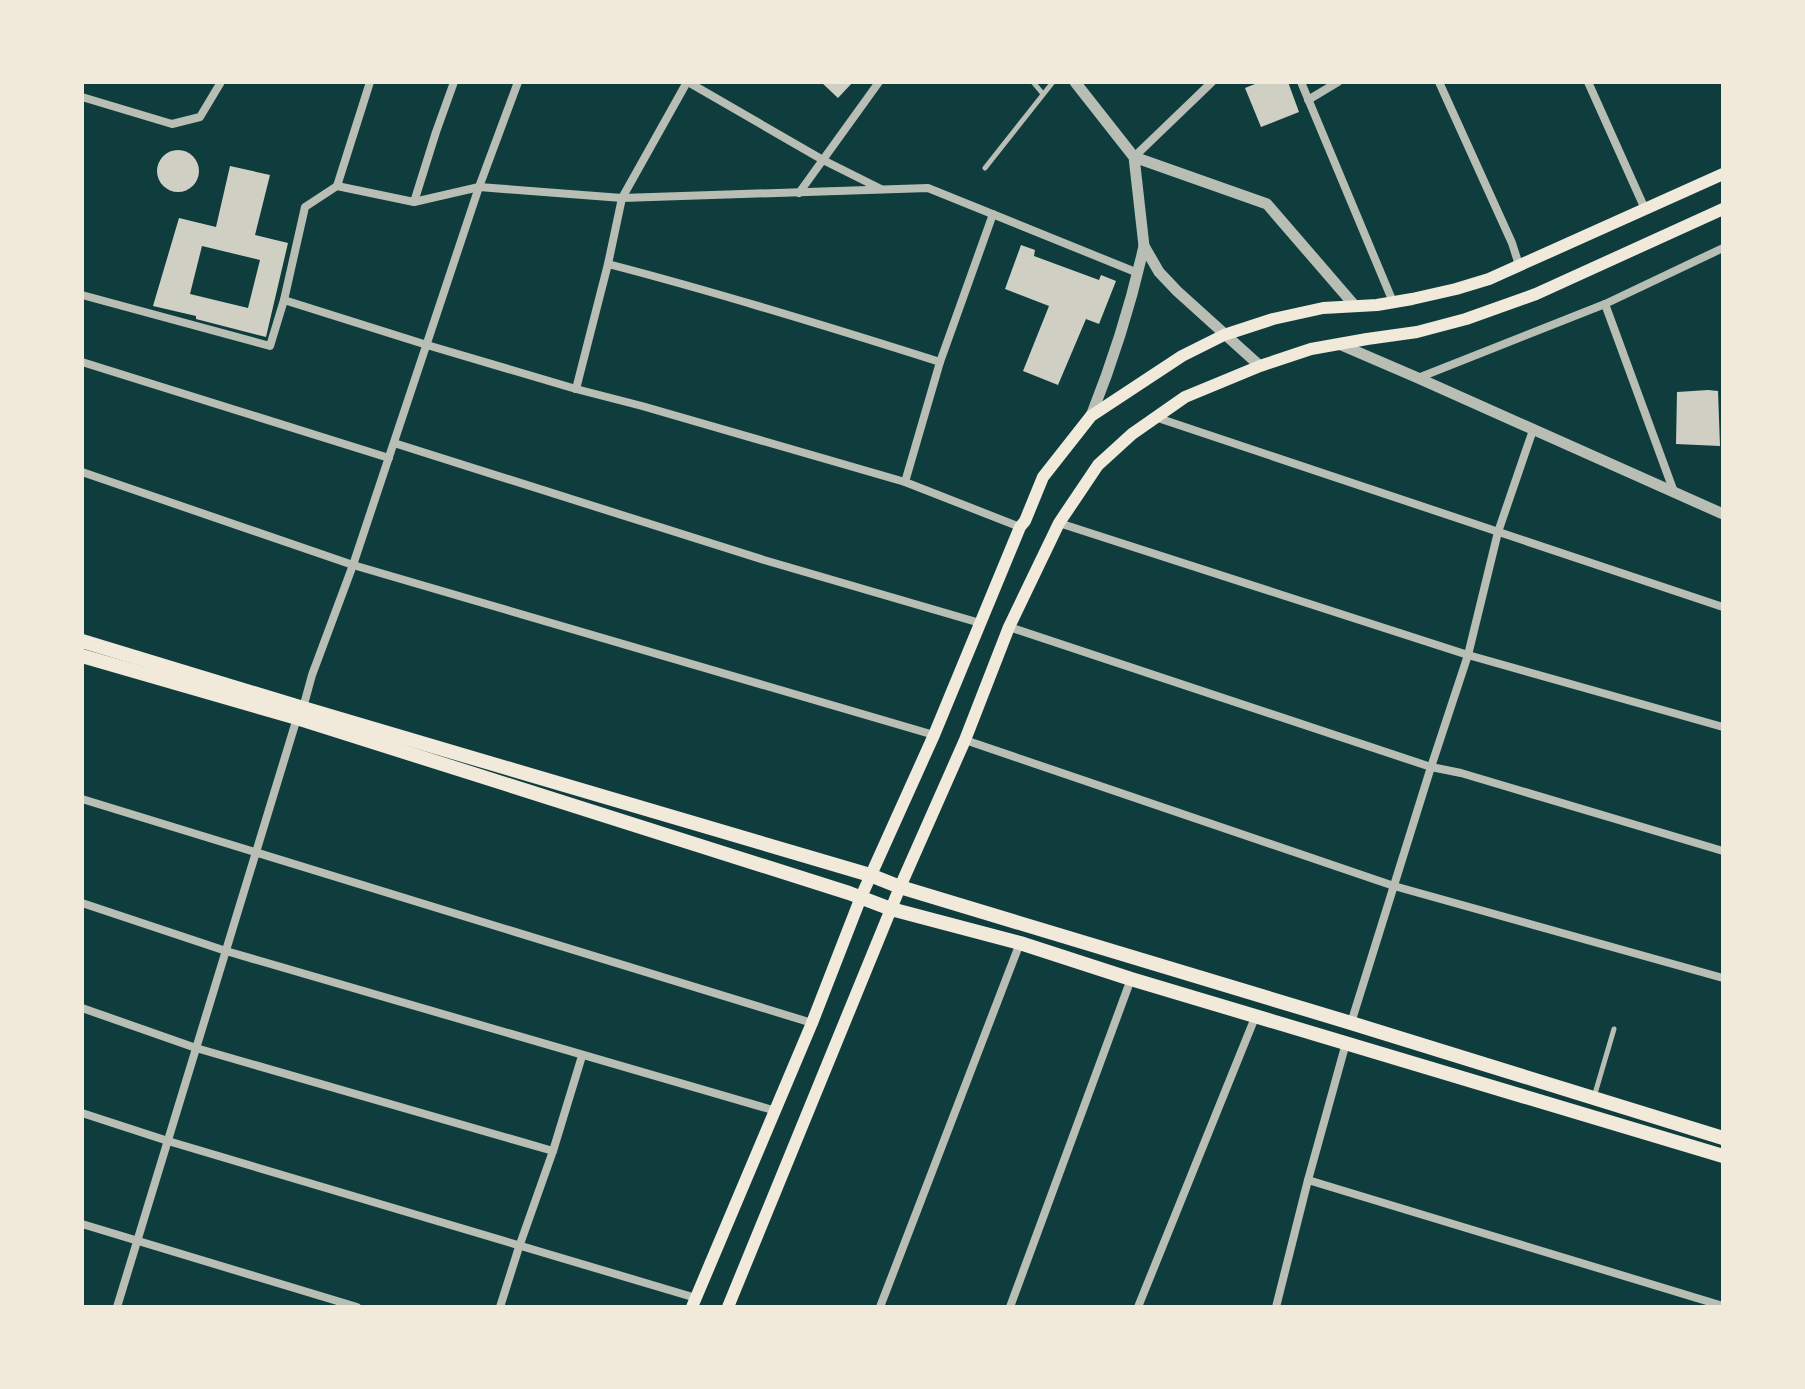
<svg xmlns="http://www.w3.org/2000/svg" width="1805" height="1389" font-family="Commissioner,sans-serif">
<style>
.building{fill:#cfcfc3;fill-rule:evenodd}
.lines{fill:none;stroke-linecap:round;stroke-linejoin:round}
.service{stroke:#b8beb3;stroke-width:5}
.minor{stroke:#b8beb3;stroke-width:8}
.tertiary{stroke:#b8beb3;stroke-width:11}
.secondary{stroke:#f1e9da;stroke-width:12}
.primary{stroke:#f1e9da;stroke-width:14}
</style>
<rect width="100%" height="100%" fill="#0f3d3e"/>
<g class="building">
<path d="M821 82H853L838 98Z"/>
<path d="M1260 82H1288L1299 112 1261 127 1245 88Z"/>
<circle cx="178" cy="171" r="21"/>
<path d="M230 166 270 175 255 235 288 243 266 337 196 319V316L153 306 179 218 216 227ZM202 246 260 260 248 308 190 294Z"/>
<path d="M1021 245 1035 250 1034 256 1099 280 1101 275 1116 281 1099 324 1086 319 1058 385 1023 371 1049 306 1005 289Z"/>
<path d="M1708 390 1718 391 1720 446 1676 444 1677 392Z"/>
</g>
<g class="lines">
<g class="service">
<path d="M1033 82 1043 94"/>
<path d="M985 168 1053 82"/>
<path d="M1594 1097 1614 1029"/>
</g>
<g class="minor">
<path d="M688 82 823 160 881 189"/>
<path d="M1301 82 1393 302"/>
<path d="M1439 82 1512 243 1519 265"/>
<path d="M1588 82 1645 209"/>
<path d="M82 97 172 124 200 117 221 82"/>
<path d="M1308 100 1338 82"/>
<path d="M1134 157 1212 82"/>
<path d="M337 186 370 82"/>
<path d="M799 193 879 82"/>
<path d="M414 202 436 132 454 82"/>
<path d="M608 264C720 293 830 327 940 362"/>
<path d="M82 295 270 346 284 300 305 207 337 186 414 202 479 187 622 198 928 188 1138 273"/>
<path d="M284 300 427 345 576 389 642 406 905 482 1020 527"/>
<path d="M1605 304 1674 492"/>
<path d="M82 362 389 458"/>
<path d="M1418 378 1605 304 1723 248"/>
<path d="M576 389 608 264 622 198 687 82"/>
<path d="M1155 417 1723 607"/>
<path d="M394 443 764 560 980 623"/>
<path d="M82 472 353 565 934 735"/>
<path d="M905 482 940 362 993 214"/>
<path d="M1059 523 1468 655 1723 727"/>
<path d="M1009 627 1431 767 1461 773 1723 851"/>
<path d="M303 708 312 675 353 565 479 187 518 82"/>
<path d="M965 740 1394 886 1723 978"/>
<path d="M82 799 812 1023"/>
<path d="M82 903 226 951 776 1111"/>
<path d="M82 1008 196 1048 553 1151"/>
<path d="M1351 1023 1431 767 1468 655 1498 532 1533 430"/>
<path d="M82 1113 168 1141 696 1298"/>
<path d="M1308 1180 1723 1306"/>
<path d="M82 1224 357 1307"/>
<path d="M117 1307 297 718"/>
<path d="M500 1307 519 1247 553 1151 582 1056"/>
<path d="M880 1307 1020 943"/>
<path d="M1010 1307 1131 979"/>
<path d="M1138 1307 1256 1015"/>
<path d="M1276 1307 1308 1180 1346 1043"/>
</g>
<g class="tertiary">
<path d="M1075 82 1134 157 1144 246 1159 272 1177 291 1260 366"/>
<path d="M1134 157 1267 204 1355 306"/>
<path d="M1339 344 1418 378 1723 514"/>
<path d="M1091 416C1113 361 1131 304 1144 246"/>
</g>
<g class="secondary">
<path d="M692 1307 812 1023 861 897 934 735 1020 527 1025 521 1043 477 1091 416 1182 356 1224 335 1273 319 1323 308 1377 305 1412 299 1456 289 1489 279 1723 174"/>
<path d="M728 1307 900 887 965 740 1009 627 1059 523 1098 465 1132 434 1185 397 1260 366 1311 349 1367 339 1417 332 1466 319 1536 294 1723 209"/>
</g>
<g class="primary">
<path d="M82 641 303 708 870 875 900 887 1351 1023 1723 1138"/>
<path d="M82 656 297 718 849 893 891 909 1020 943 1131 979 1723 1156"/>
</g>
</g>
<rect width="1805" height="1389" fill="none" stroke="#f1e9da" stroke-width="168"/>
</svg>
